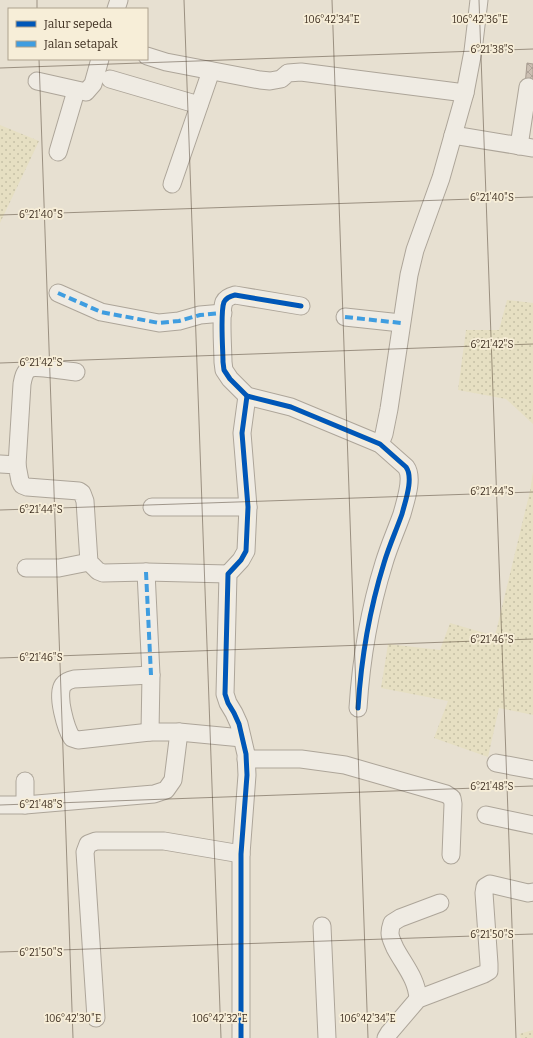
<svg xmlns="http://www.w3.org/2000/svg" width="533" height="1038" font-family="Bitter,serif">
<style>
.farmland{fill:url(#farmland-dots)}
.building{fill:url(#building-cross-hatch);stroke:#a89c90}
.lines{fill:none;stroke-linecap:round;stroke-linejoin:round}
.minor-casing{stroke:#ada599;stroke-width:19}
.minor{stroke:#efebe3;stroke-width:17}
.quiet{stroke:#3f9de0;stroke-width:4;stroke-dasharray:8 4;stroke-linecap:butt}
.cycleway-casing{stroke:#f7eed8;stroke-width:8}
.cycleway{stroke:#0057b8;stroke-width:5}
.ticks{fill:none;stroke:#3d2e20;stroke-width:1;stroke-opacity:0.45}
.ticks-label{font-size:10px;text-anchor:middle;fill:#3d2e20;stroke:#f7eed8;stroke-width:3.5;stroke-linejoin:round;paint-order:stroke}
</style>
<defs>
<pattern id="farmland-dots" width="8" height="8" patternUnits="userSpaceOnUse"><rect width="8" height="8" fill="#e6dfc2"/><path d="M2 2h.1M6 6h.1" fill="none" stroke="#c6c0a6" stroke-width="1.8" stroke-linecap="round"/></pattern>
<pattern id="building-cross-hatch" width="8" height="8" patternUnits="userSpaceOnUse"><rect width="8" height="8" fill="#cbbfb2"/><path d="M0 0l8 8M0 8l8-8" fill="none" stroke="#afa499"/></pattern>
</defs>
<rect width="100%" height="100%" fill="#e7e0d1"/>
<g class="farmland">
<path d="M0 125 39 141 0 223Z"/>
<path d="M507 300 533 303V424L506 399 458 390 466 330H499Z"/>
<path d="M533 472V715L499 708 488 757 434 738 448 701 381 688 388 644 440 650 450 623 495 636 530 491Z"/>
<path d="M533 1030V1038H521L519 1034Z"/>
</g>
<path class="building" d="M527 63 533 64V87L525 86Z"/>
<g class="lines">
<g class="minor-casing">
<g id="minor">
<path d="M116 9 119 0"/>
<path d="M147 56 166 62 260 80 270 81 281 79 288 73 301 72 465 93"/>
<path d="M110 79 199 105"/>
<path d="M37 81 86 92 93 84 100 59"/>
<path d="M453 135 533 148"/>
<path d="M519 146 528 87"/>
<path d="M58 152 76 91"/>
<path d="M172 184 211 71"/>
<path d="M58 293 101 312 159 323 179 321 200 315 223 313"/>
<path d="M301 306 235 295C231 296 226 298 224 302 220 312 223 350 223 362L224 370 230 379 247 396 291 407 380 444 406 467C414 478 405 502 402 514 396 531 389 546 384 563 370 608 361 661 358 708"/>
<path d="M345 317 401 323"/>
<path d="M380 444 384 434 389 409 409 275 415 250 441 178 465 93 473 51 479 0"/>
<path d="M0 464 17 465 20 481 22 485 27 487 79 491 82 493 85 501 89 562 98 571 103 573 146 572 228 574"/>
<path d="M17 465 22 384C23 379 24 372 29 369 34 366 68 371 76 372"/>
<path d="M152 507H248"/>
<path d="M26 568H59L89 562"/>
<path d="M146 572 151 675 150 732"/>
<path d="M151 675 74 679C69 680 66 681 63 685 56 695 66 729 72 738L78 740 150 732H179L242 738"/>
<path d="M246 759H301L345 765 446 794 452 798 453 804 451 855"/>
<path d="M496 763 533 770"/>
<path d="M25 781V805"/>
<path d="M0 805H25L154 794 166 790 173 780 179 732"/>
<path d="M486 815 533 825"/>
<path d="M322 926 327 1038"/>
<path d="M418 999C417 979 404 965 395 948 393 943 390 938 390 933 390 930 391 926 392 923L400 918 440 903"/>
<path d="M96 1018 85 852 88 844 96 841H164L241 854"/>
<path d="M241 1038V854L247 775 246 754 239 724 234 713 228 703 225 694 228 574 241 560 246 551 248 507 242 433 247 396"/>
<path d="M386 1038 389 1033 418 999 484 974 489 971V964L484 893 485 887 490 884 528 893 533 892"/>
</g>
</g>
<use href="#minor" class="minor"/>
<g class="quiet">
<path d="M58 293 101 312 159 323 179 321 200 315 223 313"/>
<path d="M345 317 401 323"/>
<path d="M146 572 151 675"/>
</g>
<g class="cycleway-casing">
<g id="cycleway">
<path d="M301 306 235 295C231 296 226 298 224 302 220 312 223 350 223 362L224 370 230 379 247 396 291 407 380 444 406 467C414 478 405 502 402 514 396 531 389 546 384 563 370 608 361 661 358 708"/>
<path d="M241 1038V854L247 775 246 754 239 724 234 713 228 703 225 694 228 574 241 560 246 551 248 507 242 433 247 396"/>
</g>
</g>
<use href="#cycleway" class="cycleway"/>
</g>
<path class="ticks" d="M37 0V9M184 0 221 1038M332 0 368 1038M479 0 516 1038M39 59 73 1038M0 68 533 49M0 215 533 197M0 363 533 344M0 510 533 492M0 658 533 639M0 805 533 786M0 952 533 934"/>
<g class="ticks-label">
<text x="332" y="23">106°42'34"E</text>
<text x="480" y="23">106°42'36"E</text>
<text x="492" y="53">6°21'38"S</text>
<text x="492" y="201">6°21'40"S</text>
<text x="41" y="218">6°21'40"S</text>
<text x="492" y="348">6°21'42"S</text>
<text x="41" y="366">6°21'42"S</text>
<text x="492" y="495">6°21'44"S</text>
<text x="41" y="513">6°21'44"S</text>
<text x="492" y="643">6°21'46"S</text>
<text x="41" y="661">6°21'46"S</text>
<text x="492" y="790">6°21'48"S</text>
<text x="41" y="808">6°21'48"S</text>
<text x="492" y="938">6°21'50"S</text>
<text x="41" y="956">6°21'50"S</text>
<text x="73" y="1022">106°42'30"E</text>
<text x="220" y="1022">106°42'32"E</text>
<text x="368" y="1022">106°42'34"E</text>
</g>
<rect x="8" y="8" width="140" height="52" fill="#f7eed8" stroke="#ada18e"/>
<rect x="16" y="21" width="20" height="6" fill="#0057b8" stroke="#ada18e"/>
<text x="44" y="28" font-size="12" fill="#3d2e20">Jalur sepeda</text>
<rect x="16" y="41" width="20" height="6" fill="#3f9de0" stroke="#ada18e"/>
<text x="44" y="48" font-size="12" fill="#3d2e20">Jalan setapak</text>
</svg>
